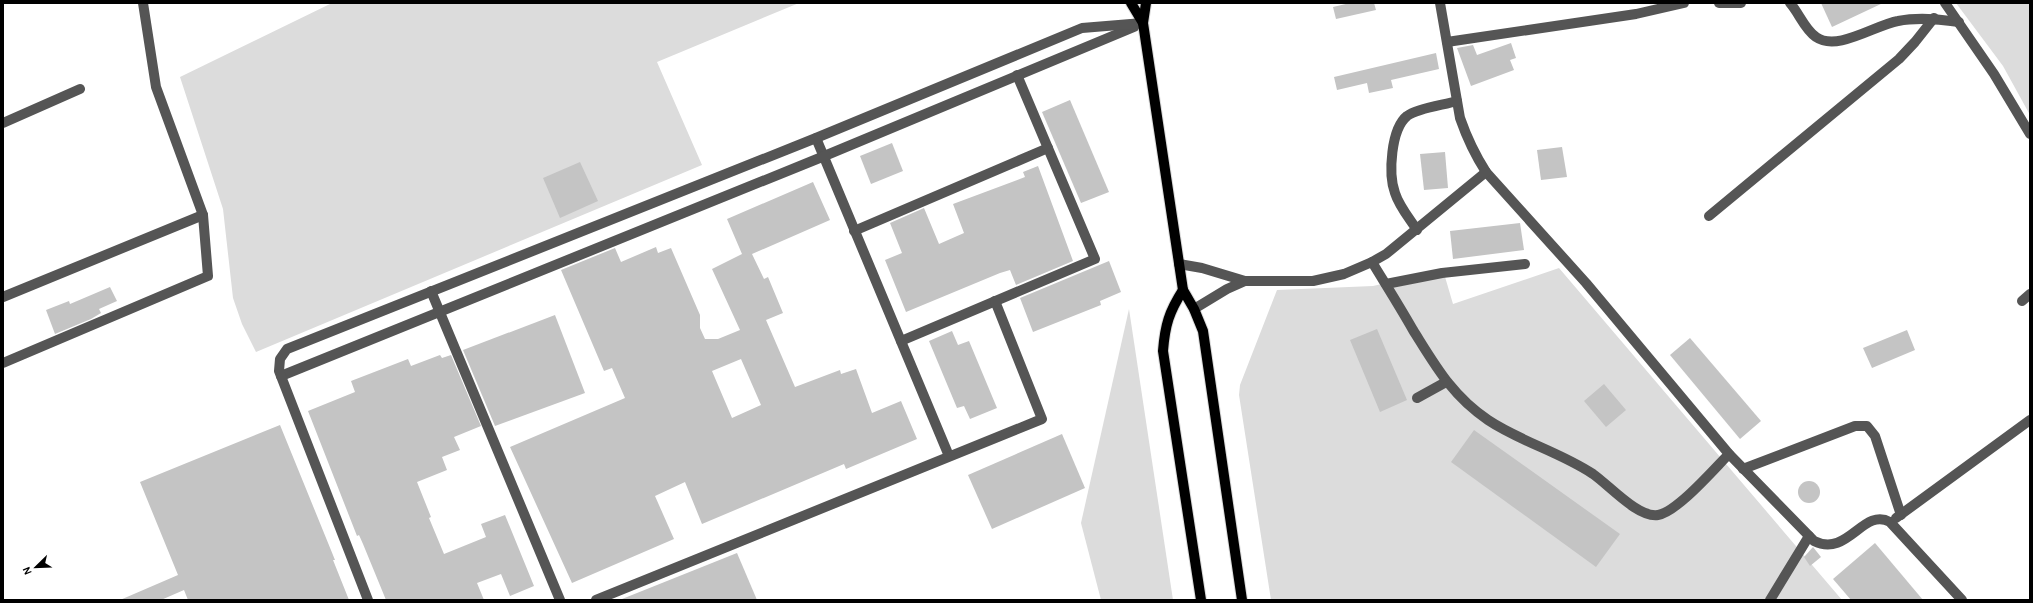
<svg xmlns="http://www.w3.org/2000/svg" width="2033" height="603" font-family="Karla,sans-serif">
<style>
.green{fill:#dcdcdc}
.building{fill:#c4c4c4;fill-rule:evenodd}
.lines{fill:none;stroke-linecap:round;stroke-linejoin:round}
.major-casing{stroke:#dbdbdb;stroke-width:12}
.minor{stroke:#555;stroke-width:10}
.major{stroke:#000;stroke-width:10}
</style>
<rect width="100%" height="100%" fill="#fff"/>
<g class="green">
<path d="M332 3H799L657 62 702 165 256 352 242 324 233 298 223 209 180 77Z"/>
<path d="M1956 3H2030V115L2003 66Z"/>
<path d="M1559 268 1842 600H1271L1239 395 1240 385 1277 290 1373 286 1443 270 1453 304Z"/>
<path d="M1129 309 1173 600H1101L1081 523Z"/>
</g>
<g class="building">
<path d="M1350 3H1374L1376 10 1336 19 1333 7Z"/>
<path d="M1821 3H1883L1832 27Z"/>
<path d="M1511 43 1516 58 1510 60 1514 70 1471 86 1457 48 1473 45 1477 55Z"/>
<path d="M1436 53 1439 69 1391 80 1393 88 1369 93 1367 83 1337 90 1334 77Z"/>
<path d="M1070 100 1109 192 1081 203 1042 112Z"/>
<path d="M892 143 903 171 871 184 860 156Z"/>
<path d="M1562 147 1567 177 1541 180 1537 150Z"/>
<path d="M1445 152 1448 188 1424 190 1420 154Z"/>
<path d="M580 162 598 201 560 218 543 178Z"/>
<path d="M1038 166 1073 261 1016 285 1010 270 1000 273 906 312 885 260 902 253 890 223 924 208 939 244 964 233 953 204 1025 177 1023 172Z"/>
<path d="M813 182 830 220 752 254 764 279 768 277 783 313 766 320 795 387 840 370 841 374 856 369 872 413 901 401 917 439 846 469 844 464 702 524 685 482 655 496 674 539 572 583 510 447 625 398 612 368 604 371 561 270 615 248 621 262 656 247 658 253 671 248 700 315V328L705 339H718L740 330 712 269 742 254 727 219ZM741 359 761 405 732 418 712 371Z"/>
<path d="M1520 223 1524 250 1453 259 1450 231Z"/>
<path d="M1109 261 1121 292 1100 301 1101 305 1033 332 1020 298Z"/>
<path d="M110 287 117 301 99 309 101 313 91 319 55 334 46 310 69 301 70 304Z"/>
<path d="M555 315 585 393 495 426 463 350Z"/>
<path d="M1377 329 1407 400 1380 412 1350 340Z"/>
<path d="M1907 330 1915 350 1872 368 1863 348Z"/>
<path d="M952 331 958 345 969 341 997 408 970 419 964 406 957 408 929 341Z"/>
<path d="M1690 338 1761 421 1740 439 1670 355Z"/>
<path d="M440 355 442 358 451 355 481 426 454 437 460 450 442 457 447 470 417 482 431 517 429 518 444 554 486 537 481 524 505 515 534 586 510 596 501 574 477 583 484 600H386L363 544 359 535 357 536 308 411 355 392 351 381 408 359 411 366Z"/>
<path d="M1604 384 1626 410 1606 427 1584 401Z"/>
<path d="M280 425 335 560H333L349 600H188L184 590 161 600H120L178 575 140 482Z"/>
<path d="M1474 430 1620 534 1596 567 1451 462Z"/>
<path d="M1062 434 1085 488 992 529 968 475Z"/>
<circle cx="1809" cy="492" r="11"/>
<path d="M1875 543 1923 600H1851L1833 579Z"/>
<path d="M1813 547 1821 557 1810 566 1804 557Z"/>
<path d="M737 553 757 600H622V599Z"/>
</g>
<g class="lines">
<g class="major-casing">
<g id="major">
<path d="M1131 3 1143 23"/>
<path d="M1146 3 1143 23 1183 290 1194 309 1203 331 1242 600"/>
<path d="M1183 290C1169 312 1165 325 1163 351L1201 600"/>
</g>
</g>
<g class="minor">
<path d="M1440 3 1460 118C1467 138 1475 155 1486 172L1586 283 1729 454 1814 541C1848 558 1863 507 1890 522L1962 600"/>
<path d="M1719 3H1741"/>
<path d="M1790 3C1799 13 1805 30 1816 37 1837 52 1875 25 1898 21 1918 17 1938 19 1959 22"/>
<path d="M1945 3 1994 74 2030 134"/>
<path d="M1447 42 1636 14 1684 3"/>
<path d="M3 123 80 89"/>
<path d="M816 138 949 456"/>
<path d="M1709 216 1899 59 1915 42 1934 18"/>
<path d="M1417 230C1409 218 1399 206 1395 193 1388 174 1391 129 1407 116 1418 108 1444 105 1457 101"/>
<path d="M854 231 1048 148"/>
<path d="M1372 262C1386 285 1400 307 1413 330 1435 365 1452 396 1488 420 1521 442 1560 452 1593 474 1610 486 1638 518 1658 515 1677 512 1714 469 1729 454"/>
<path d="M1179 264 1202 268 1245 281H1313L1344 274 1372 262 1386 254 1486 172"/>
<path d="M1386 284 1442 273 1525 264"/>
<path d="M431 291 560 600"/>
<path d="M3 297 203 215"/>
<path d="M2022 301 2030 294"/>
<path d="M1194 309 1227 289 1245 281"/>
<path d="M901 341 1095 259 1017 75"/>
<path d="M3 363 208 276 203 215 156 87 143 3"/>
<path d="M281 376 822 157 1134 27"/>
<path d="M1417 398 1446 382"/>
<path d="M1743 469 1855 426H1867L1875 436 1901 515"/>
<path d="M1896 518 2030 420"/>
<path d="M368 600 279 371 280 359 287 349 816 138 1082 28 1143 23"/>
<path d="M596 600 1042 419 995 301"/>
<path d="M1770 600 1809 536"/>
</g>
<use href="#major" class="major"/>
</g>
<rect width="2033" height="603" fill="none" stroke="#000000" stroke-width="8"/>
<g transform="translate(36 567) rotate(247)" stroke="#ffffff" stroke-width="3" paint-order="stroke">
<path d="M0-3L7 15L0 10L-7 15Z" fill="#000000"/>
<text y="-6" font-size="11" font-weight="bold" text-anchor="middle" fill="#000000">N</text>
</g>
</svg>
